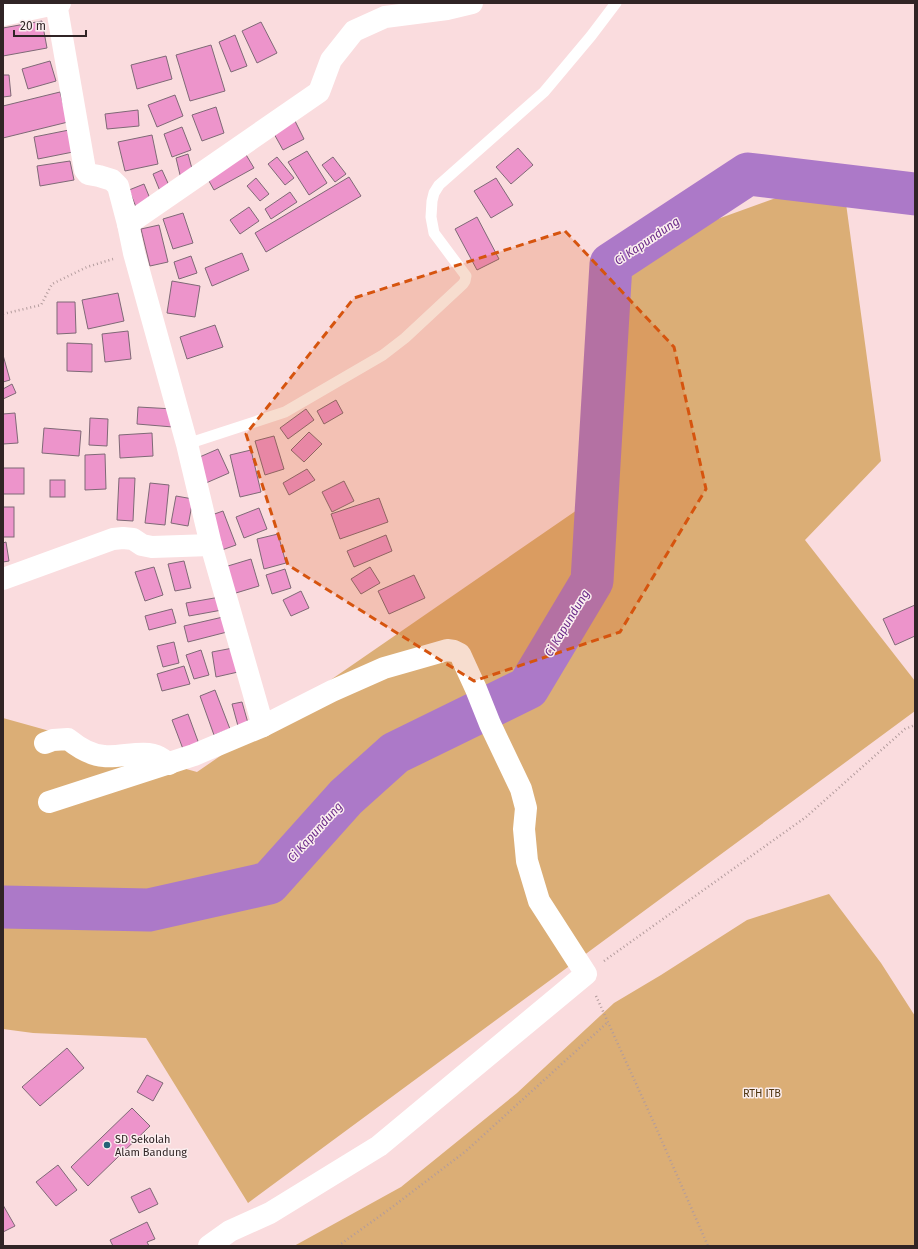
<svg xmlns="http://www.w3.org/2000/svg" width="918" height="1249" font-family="'Fira Sans',sans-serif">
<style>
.green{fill:#dbae76}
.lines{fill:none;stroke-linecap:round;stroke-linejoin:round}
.river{stroke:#ac79c8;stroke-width:43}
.building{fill:#ed94cb;stroke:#7f6976}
.path{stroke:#b29b9c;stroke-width:2.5;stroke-dasharray:1 3;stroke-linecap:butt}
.lane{stroke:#fff;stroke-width:11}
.street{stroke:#fff;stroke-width:22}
.marked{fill:#d6540e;fill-opacity:0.2;stroke:#d6540e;stroke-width:3;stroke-dasharray:8 5;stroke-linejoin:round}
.poi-dot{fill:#226277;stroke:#fbeeef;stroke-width:1.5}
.labels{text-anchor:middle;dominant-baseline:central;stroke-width:3;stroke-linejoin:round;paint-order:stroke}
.park-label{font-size:11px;fill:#503612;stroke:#fbeeef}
.poi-label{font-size:11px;fill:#302425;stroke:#fbeeef;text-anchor:start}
.water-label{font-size:12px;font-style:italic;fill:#6b2b8a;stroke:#fbeeef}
</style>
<rect width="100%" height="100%" fill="#fadcde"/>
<g class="green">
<path d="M842 174 881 461 805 540 915 681V711L248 1203 146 1038 33 1033 3 1029V718L197 772 609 488 632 250Z"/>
<path d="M829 894 881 963 915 1016V1246H294L401 1187 517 1093 614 1003 661 975 747 920Z"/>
</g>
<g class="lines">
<path class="river" d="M3 907 149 910 269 883 346 797 395 753 528 688 592 581 611 264 748 174 915 194"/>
</g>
<g class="building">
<path d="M42 21 47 48 3 56V28Z"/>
<path d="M261 22 277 53 257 63 242 31Z"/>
<path d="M235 35 247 66 231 72 219 42Z"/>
<path d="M211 45 225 91 190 101 176 55Z"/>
<path d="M166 56 172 79 137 89 131 65Z"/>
<path d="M50 61 56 81 28 89 22 69Z"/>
<path d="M3 75H9L11 96 3 97Z"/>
<path d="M60 92 68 122 3 138V106Z"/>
<path d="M175 95 183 116 157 127 148 105Z"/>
<path d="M216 107 224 133 202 141 192 115Z"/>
<path d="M138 110 139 126 107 129 105 114Z"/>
<path d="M295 121 304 139 283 150 273 132Z"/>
<path d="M182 127 191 150 172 157 164 134Z"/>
<path d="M69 130 73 152 38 159 34 137Z"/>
<path d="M152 135 158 164 125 171 118 142Z"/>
<path d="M518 148 533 165 511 184 496 167Z"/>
<path d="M307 151 327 183 309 195 288 162Z"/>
<path d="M245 153 254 168 214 190 205 174Z"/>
<path d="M188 154 194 176 181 179 176 158Z"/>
<path d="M277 157 294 178 285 185 268 164Z"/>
<path d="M333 157 346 174 335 182 322 165Z"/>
<path d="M70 161 74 180 40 186 37 166Z"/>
<path d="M162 170 172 192 162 196 153 174Z"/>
<path d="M349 177 361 196 266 252 255 233Z"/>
<path d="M256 178 269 194 260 201 247 186Z"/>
<path d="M496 178 513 205 491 218 474 191Z"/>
<path d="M144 184 151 201 136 207 129 190Z"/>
<path d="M290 192 297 202 271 219 265 209Z"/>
<path d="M249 207 259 221 240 234 230 220Z"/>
<path d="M183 213 193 243 173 249 163 219Z"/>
<path d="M477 217 499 259 477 270 455 229Z"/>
<path d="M159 225 168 262 150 266 141 229Z"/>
<path d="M242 253 249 270 212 286 205 268Z"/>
<path d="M191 256 197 273 179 279 174 262Z"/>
<path d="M172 281 200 286 195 317 167 313Z"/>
<path d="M118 293 124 321 88 329 82 300Z"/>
<path d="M57 302H75L76 333 57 334Z"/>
<path d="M215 325 223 347 187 359 180 337Z"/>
<path d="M128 331 131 359 105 362 102 334Z"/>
<path d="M67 343 92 344V372L67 371Z"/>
<path d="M3 355 10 380 3 382Z"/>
<path d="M12 384 16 393 3 399V389Z"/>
<path d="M336 400 343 413 324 424 317 411Z"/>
<path d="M138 407 174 409 173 427 137 424Z"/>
<path d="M306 409 314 420 288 439 280 428Z"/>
<path d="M15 413 18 443 3 444V414Z"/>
<path d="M90 418 108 419 107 446 89 445Z"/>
<path d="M44 428 81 431 79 456 42 453Z"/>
<path d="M309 432 322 444 304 462 291 450Z"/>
<path d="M152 433 153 456 120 458 119 435Z"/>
<path d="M274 436 284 469 265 475 255 441Z"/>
<path d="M218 449 229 473 206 483 195 459Z"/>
<path d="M251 450 261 492 240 497 230 455Z"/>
<path d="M105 454 106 489 85 490V455Z"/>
<rect x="3" y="468" width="21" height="26"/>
<path d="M307 469 315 480 289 495 283 483Z"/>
<path d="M119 478H135L133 521 117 520Z"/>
<rect x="50" y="480" width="15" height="17"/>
<path d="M344 481 354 501 332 512 322 492Z"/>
<path d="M150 483 169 485 165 525 145 523Z"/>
<path d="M176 496 193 499 188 526 171 523Z"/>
<path d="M379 498 388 522 340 539 331 514Z"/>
<rect x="3" y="507" width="11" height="30"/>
<path d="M259 508 267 529 244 538 236 517Z"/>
<path d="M223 511 236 545 219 551 206 517Z"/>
<path d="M278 534 286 563 264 569 257 539Z"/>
<path d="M386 535 392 551 354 567 347 551Z"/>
<path d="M6 542 9 561 3 562V543Z"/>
<path d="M251 559 259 586 226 596 218 569Z"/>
<path d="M184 561 191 588 175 591 168 564Z"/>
<path d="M154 567 163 595 145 601 135 572Z"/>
<path d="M370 567 380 583 361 594 351 579Z"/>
<path d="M285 569 291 588 272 594 266 575Z"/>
<path d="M414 575 425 598 389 614 378 591Z"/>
<path d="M301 591 309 608 291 616 283 600Z"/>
<path d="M220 597 222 610 189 616 186 603Z"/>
<path d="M915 605V636L895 645 883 619Z"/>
<path d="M172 609 176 623 149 630 145 616Z"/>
<path d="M223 617 227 632 188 642 184 626Z"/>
<path d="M174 642 179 663 163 667 157 646Z"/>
<path d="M233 648 238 672 216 677 212 652Z"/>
<path d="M201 650 209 675 194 679 186 655Z"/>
<path d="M184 666 190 684 162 691 157 674Z"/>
<path d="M215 690 230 729 214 735 200 696Z"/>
<path d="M242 702 248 723 238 726 232 704Z"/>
<path d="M188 714 199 744 183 749 172 720Z"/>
<path d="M67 1048 84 1068 40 1106 22 1087Z"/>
<path d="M147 1075 163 1083 153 1101 137 1092Z"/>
<path d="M132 1108 150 1126 88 1186 71 1167Z"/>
<path d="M58 1165 77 1190 56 1206 36 1182Z"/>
<path d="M150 1188 158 1204 139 1213 131 1197Z"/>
<path d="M3 1205 15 1226 3 1232Z"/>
<path d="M147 1222 155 1239 147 1242 149 1246H113L110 1240Z"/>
</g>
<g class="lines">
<g class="path">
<path d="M3 314 41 305 52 284 87 267 113 259"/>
<path d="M604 961 806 817 905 729 915 725"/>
<path d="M596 996 654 1123 708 1246"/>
<path d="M338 1246 391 1208 466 1151 608 1022"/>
</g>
<path class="lane" d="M187 444 285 412 383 355 405 338 463 284 465 281 466 276 434 233 431 217 432 201 434 193 439 185 544 92 591 36 616 3"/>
<g class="street">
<path d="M56 3 85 170 88 174 99 176 112 180 118 186 128 224"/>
<path d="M3 15 60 3"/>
<path d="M3 579 113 539 123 538 133 539 142 545 152 547 211 545"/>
<path d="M263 726 211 545 187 444 134 253 128 224 319 92 331 60 354 31 385 17 447 9 472 3"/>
<path d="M45 743 53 740 68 739C79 748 90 755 104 756 120 758 145 749 159 757 163 759 166 762 169 764"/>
<path d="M49 802 194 755 263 726 332 691 384 668 447 650 454 651 460 654 476 689 490 724 521 789 526 808 524 829 527 861 539 901 586 974 379 1146 270 1213 230 1231 209 1246"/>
</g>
</g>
<path class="marked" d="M565 231 674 347 706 489 620 632 474 681 288 565 246 434 354 298Z"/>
<circle class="poi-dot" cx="107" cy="1145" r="4"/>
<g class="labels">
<g class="park-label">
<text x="762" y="1093">RTH ITB</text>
</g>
<g class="poi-label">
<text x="115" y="1139">SD Sekolah<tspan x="115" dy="13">Alam Bandung</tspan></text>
</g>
<g class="water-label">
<text transform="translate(647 241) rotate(-34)">Ci Kapundung</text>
<text transform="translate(567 623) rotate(-59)">Ci Kapundung</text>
<text transform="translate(315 832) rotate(-48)">Ci Kapundung</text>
</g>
</g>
<rect width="918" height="1249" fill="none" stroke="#302425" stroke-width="8"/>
<path d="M14 30v6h72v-6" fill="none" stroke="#302425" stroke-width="2"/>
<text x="20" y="30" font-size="12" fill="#302425" stroke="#fbeeef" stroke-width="3" paint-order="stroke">20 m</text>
</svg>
